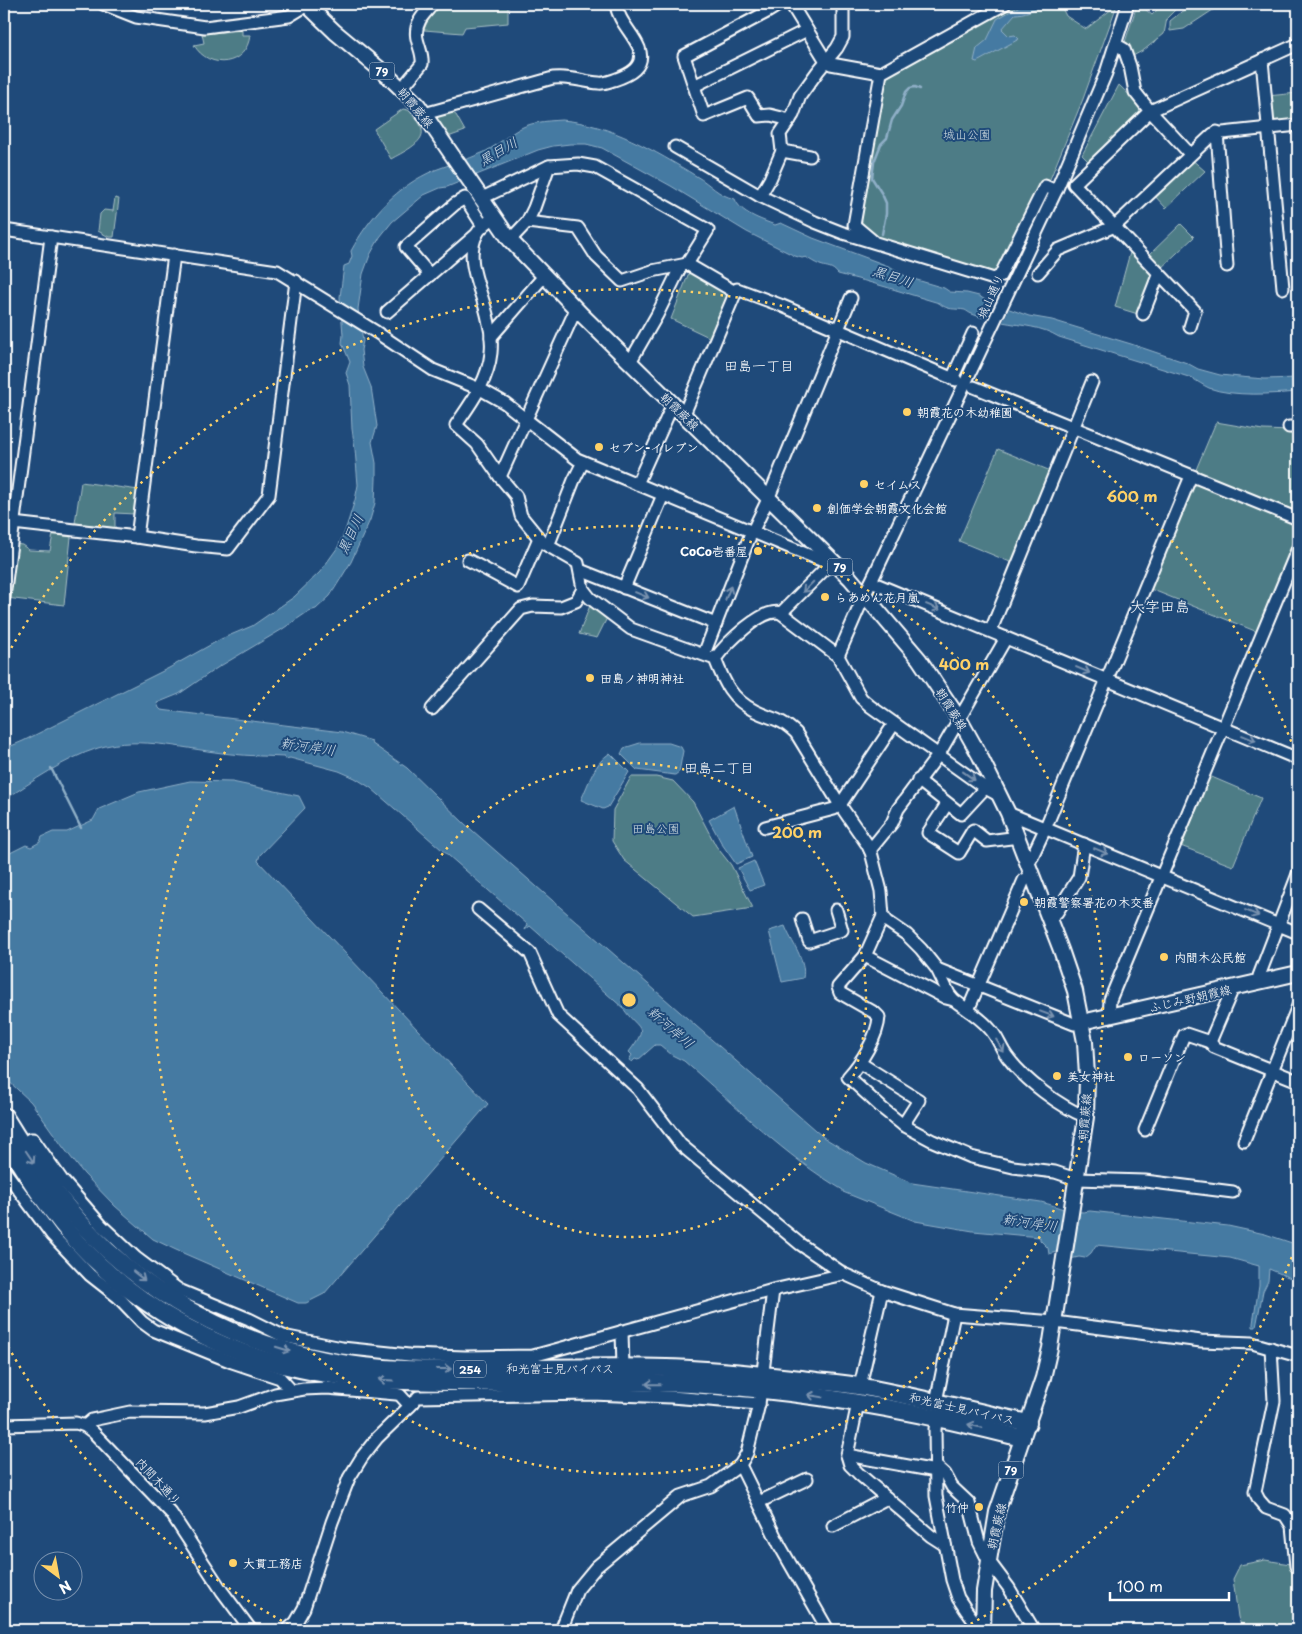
<svg xmlns="http://www.w3.org/2000/svg" width="1302" height="1634" font-family="'Playpen Sans','Klee One',sans-serif">
<style>
.green{fill:#4e7c86;stroke:#a6bec2}
.water{fill:#457aa2;stroke:#8fafc7}
.pier{fill:#1f4a7a}
.lines{fill:none;stroke-linecap:round;stroke-linejoin:round}
.stream{stroke:#8fafc7;stroke-width:2.5}
.minor-casing{stroke:#fff;stroke-width:15}
.major-casing{stroke:#fff;stroke-width:18}
.highway-casing{stroke:#fff;stroke-width:20}
.minor{stroke:#1f4a7a;stroke-width:11}
.major{stroke:#1f4a7a;stroke-width:14}
.highway{stroke:#1f4a7a;stroke-width:16}
.oneway{stroke:#7992af}
.ring{fill:none;stroke:#ffd166;stroke-width:2.5;stroke-dasharray:2.5 5}
.poi-dot{fill:#ffd166;stroke:#1f4a7a;stroke-width:2}
.labels{text-anchor:middle;dominant-baseline:central;stroke-width:4;stroke-linejoin:round;paint-order:stroke}
.shield{fill:#1f4a7a;stroke:#bcc9d7;stroke-width:1}
.shield-label{font-size:11px;font-weight:bold;fill:#fff}
.street-label{font-size:12px;fill:#fff;stroke:#1f4a7a}
.park-label{font-size:12px;fill:#d3dee1;stroke:#1f4a7a}
.poi-label{font-size:12px;font-weight:bold;fill:#fff;stroke:#1f4a7a;text-anchor:start}
.water-label{font-size:14px;font-style:italic;fill:#d0dee8;stroke:#1f4a7a}
.neighbourhood-label{font-size:14px;fill:#fff;stroke:#1f4a7a}
.quarter-label{font-size:15px;fill:#fff;stroke:#1f4a7a}
.centre{fill:#ffd166;stroke:#1f4a7a;stroke-width:2.5}
.ring-label{font-size:15px;text-anchor:middle;font-weight:bold;fill:#ffd166;stroke:#1f4a7a;stroke-width:4;stroke-linejoin:round;paint-order:stroke}
</style>
<rect width="100%" height="100%" fill="#1f4a7a"/>
<filter id="ink" filterUnits="userSpaceOnUse"><feTurbulence type="fractalNoise" baseFrequency=".02" numOctaves="2"/><feDisplacementMap in="SourceGraphic" scale="10" xChannelSelector="R" yChannelSelector="G"/><feConvolveMatrix kernelMatrix="1 2 1 2 8 2 1 2 1" color-interpolation-filters="sRGB"/></filter>
<g filter="url(#ink)">
<g class="green">
<path d="M439 4H508V23L465 27 462 33 424 30C427 18 436 14 439 4Z"/>
<path d="M1013 4H1060L1066 16 1086 29 1117 5 1083 99 1048 184 999 275 886 243 858 223 884 74Z"/>
<path d="M1139 4H1152L1146 10 1152 15 1163 4H1169L1175 10 1167 18 1164 34 1144 50 1131 57 1125 42 1137 5Z"/>
<path d="M1191 4H1222L1184 29 1170 31V21Z"/>
<path d="M242 30V35H250C247 66 209 71 194 45L204 43 202 34Z"/>
<path d="M1119 85 1143 108 1089 162 1082 155Z"/>
<path d="M1298 93V122L1269 125 1267 96Z"/>
<path d="M403 109 408 110C413 115 421 123 422 130 425 143 401 153 391 159L374 129Z"/>
<path d="M447 109 456 115 465 131 448 137 432 114Z"/>
<path d="M1190 158 1205 171 1166 208 1153 194Z"/>
<path d="M115 198 119 199 114 237H109L98 231 100 214 104 210 113 211Z"/>
<path d="M1181 224 1194 237 1159 270 1148 256Z"/>
<path d="M1131 249 1155 273 1138 314 1115 307Z"/>
<path d="M690 270 730 294 713 339 671 319Z"/>
<path d="M1216 422 1263 430 1292 431 1298 437V515L1195 472Z"/>
<path d="M998 449 1053 472 1015 564 959 541Z"/>
<path d="M1193 480 1298 525V539L1260 633 1148 588Z"/>
<path d="M81 482 139 490 135 514 115 513V528L75 523Z"/>
<path d="M53 534 71 537 64 605 6 598 15 544 22 545 29 550 50 551Z"/>
<path d="M591 603 608 616 597 638 579 634Z"/>
<path d="M1207 775 1261 798 1233 866 1178 845Z"/>
<path d="M631 777H656L673 781 693 802 716 846 731 865 753 908 693 917 624 860 612 841 613 810Z"/>
<path d="M1265 1560 1290 1564 1294 1575 1298 1578V1630H1243L1238 1617 1233 1579 1240 1565Z"/>
</g>
<g class="water">
<path d="M1023 4H1042C1036 10 1023 14 1015 14L1002 29 1009 36 1015 35 1019 39 977 62 974 61 977 48 987 40 997 19Z"/>
<path d="M562 120C610 124 655 151 696 176 712 185 717 195 735 199 740 213 762 220 775 225L781 223 813 238 891 267 907 277 944 288 950 292 967 293 979 296 987 301 1029 316 1052 320 1131 344 1187 363 1198 369 1220 375 1240 377 1265 379 1298 378V392C1273 394 1233 397 1209 388 1203 385 1198 382 1192 378L1059 337C1041 326 1023 326 1002 322 992 320 981 318 972 314 969 313 967 311 965 310 955 308 948 311 939 303 905 293 872 282 838 274 832 266 828 268 820 265 815 263 810 260 806 257L802 258 795 256 747 232 671 186 602 148 586 144H570L553 146 538 150 447 187 440 188 424 195 392 222 380 237 370 255 363 274 358 309 363 341 361 350 363 367 371 387 377 426 372 442 376 463V479L375 503 370 520 351 562 330 596 316 609 309 611 281 630 217 668 179 694 157 703 159 708 161 710 342 732 372 741 371 743 407 768 465 824 823 1137 866 1163 912 1183 1041 1202C1058 1206 1073 1215 1090 1211L1228 1226 1265 1234 1298 1245V1281L1269 1269 1268 1281 1263 1291 1256 1327H1253V1323L1259 1286V1266L1230 1258 1096 1245 1091 1253 1085 1258 1079 1257 1070 1259 1056 1252 1049 1254 1048 1248 1040 1240V1237L973 1231 915 1221 843 1192V1190C784 1156 735 1105 684 1061L672 1055 660 1045H655L638 1060 635 1059 632 1062 629 1060 632 1055 629 1052C650 1024 639 1032 623 1008L530 926 525 930 527 924 371 788 355 778 339 771 290 758 285 759 284 757C267 756 249 756 231 754 188 750 141 735 98 748 64 759 33 781 4 800V749L23 741 169 668 221 639 252 626 294 597 320 572 338 547 345 531 355 500 358 485 355 449 352 429 350 385 346 373 350 362 342 343 343 335 340 297 344 266 349 264 352 256 351 251C370 216 397 186 435 170 450 164 467 160 482 153 494 148 503 139 514 132 528 122 546 121 562 120Z"/>
<path d="M640 743H669L681 747 683 751 679 772 675 775 637 770 621 754 624 748Z"/>
<path d="M610 753 629 772 608 807 603 809 581 800C589 783 594 763 610 753Z"/>
<path d="M190 781 232 782 299 796 305 808 260 855 258 861 488 1104 324 1294 306 1303H298L176 1250 153 1239 115 1206 84 1174 63 1147 31 1102 4 1077V856L26 845 31 847 40 842 42 837 53 832H67L93 820 99 809 139 792Z"/>
<path d="M734 806 752 857 736 864 722 844 709 820Z"/>
<path d="M754 861 764 885 750 890 738 868Z"/>
<path d="M785 926C791 942 807 960 803 978L782 982 769 931Z"/>
</g>
<path class="pier" d="M991 300 1010 307 1002 324 983 320Z"/>
<g class="lines">
<g class="stream">
<path d="M882 234 886 214V203L882 194 872 178 874 162 881 144 887 138 892 120 901 106 906 92 910 88 915 87 920 89"/>
<path d="M51 768 81 828"/>
</g>
<g class="minor-casing">
<g id="minor">
<path d="M103 4 136 17 205 27 289 16 307 5"/>
<path d="M780 4 767 12 684 56 704 116 748 98 759 116 770 115 790 120"/>
<path d="M791 4 826 61 831 64 881 73"/>
<path d="M1115 44 1124 49 1130 66 1135 92 1150 111 1190 154"/>
<path d="M1262 60 1283 288"/>
<path d="M694 86 807 30"/>
<path d="M402 88 422 64C424 48 410 38 420 20 423 14 429 10 432 4"/>
<path d="M424 114 553 78C571 76 583 82 599 83 604 84 610 81 614 80 629 75 646 67 639 48 633 33 618 21 616 4"/>
<path d="M1217 132 1227 266"/>
<path d="M675 147 760 196 815 222 843 233 994 279 1000 276 1045 186 1056 191"/>
<path d="M782 151 810 156"/>
<path d="M760 196 770 179 782 151 780 134 793 115 800 96 818 71 837 48 843 37V4"/>
<path d="M480 199 549 166 578 164 595 167 708 230 687 264"/>
<path d="M493 218C488 222 480 227 477 234 463 261 483 292 488 319 491 330 492 342 491 353 488 381 471 403 456 425L477 444 500 477"/>
<path d="M527 222 578 228 596 256 622 281 652 271 687 264 735 292"/>
<path d="M4 230 277 271 376 332 433 370 480 389 505 403 577 459 818 559 835 562"/>
<path d="M510 240 527 222 534 208 549 166"/>
<path d="M873 241 854 225 881 73 1005 4"/>
<path d="M1038 273 1058 250 1115 226 1213 134 1298 125"/>
<path d="M430 275 406 247 455 204 465 198 483 226"/>
<path d="M576 309 500 477 516 496 521 516 543 543 578 563 583 589 590 598 631 629 715 659C724 682 731 699 755 711 773 720 779 717 796 733L840 805 867 844 871 852 881 891 883 916 888 922 907 935 921 949 937 969 949 994 954 1000C966 1009 980 1017 990 1029 998 1037 1001 1050 1009 1059 1026 1081 1059 1106 1086 1117"/>
<path d="M387 312 477 234"/>
<path d="M1143 314 1159 273"/>
<path d="M1190 327 1195 311 1074 184 1150 111 1298 44"/>
<path d="M491 337 544 276"/>
<path d="M630 362 657 315 681 266"/>
<path d="M952 379 973 333"/>
<path d="M974 387 1298 519"/>
<path d="M684 414 737 289 780 305 956 380"/>
<path d="M1289 427H1295L1298 430"/>
<path d="M637 484 673 404"/>
<path d="M4 522 137 537 196 546 228 549 269 495 296 281"/>
<path d="M137 537 174 255"/>
<path d="M548 546 574 480 583 462"/>
<path d="M468 560 518 587 539 538"/>
<path d="M580 570 716 624"/>
<path d="M871 582 1298 759"/>
<path d="M624 588 663 495"/>
<path d="M4 597 51 237"/>
<path d="M781 613 825 569 835 562"/>
<path d="M991 630 1092 382"/>
<path d="M704 654 748 541 769 497 851 298"/>
<path d="M838 656 861 603 1056 191 1106 73 1128 4"/>
<path d="M715 659C725 645 763 606 781 613L838 656 861 698 870 706 985 788 1000 796"/>
<path d="M432 709 521 609 533 606 561 607 576 601 583 589"/>
<path d="M918 780 961 814 985 788"/>
<path d="M947 804 928 833 959 853 973 830 987 841 1011 838 1016 835"/>
<path d="M1008 813 1298 933"/>
<path d="M765 827 834 809 840 805 894 724"/>
<path d="M870 850 892 823 898 809 939 754 1006 638"/>
<path d="M1028 865 1045 829 1191 476"/>
<path d="M478 909 530 953 558 1015 638 1089 681 1145 800 1244 844 1274 882 1291 954 1314 1055 1322 1201 1341 1252 1343 1298 1356"/>
<path d="M883 916 865 956 838 987 840 993 875 1013 879 1017C878 1036 861 1063 848 1077L883 1109 903 1125 933 1141 971 1157 1013 1167 1055 1172 1076 1179 1145 1181 1233 1192"/>
<path d="M802 919 809 941 842 930 836 910"/>
<path d="M1049 919 1057 912 1079 877 1084 844"/>
<path d="M865 956 946 998 954 1000"/>
<path d="M937 969 1074 1024 1082 1022"/>
<path d="M1259 982V976L1298 874"/>
<path d="M968 1010 1024 880 1032 876"/>
<path d="M1109 1017 1110 1000 1298 548"/>
<path d="M1210 1042 1214 1047 1298 1081"/>
<path d="M860 1063 919 1100 903 1125"/>
<path d="M1145 1130 1184 1035 1186 1034 1210 1042 1233 988"/>
<path d="M30 1139H33L62 1180 102 1226 136 1258 179 1290 249 1319 283 1336 342 1348 409 1355 465 1357 533 1356 773 1290 844 1274"/>
<path d="M1244 1141 1298 1006"/>
<path d="M4 1156V1155"/>
<path d="M4 1170 52 1235 90 1275 118 1297 142 1322 153 1330 232 1362 280 1378 291 1390"/>
<path d="M622 1331 623 1368"/>
<path d="M1271 1348 1274 1401 1255 1492 1259 1500 1266 1508 1285 1515 1292 1526 1296 1566 1298 1568"/>
<path d="M860 1386 882 1291"/>
<path d="M418 1397 591 1394 671 1397 759 1404"/>
<path d="M936 1402 954 1314"/>
<path d="M858 1403 847 1455 850 1465 859 1474 931 1536 945 1545"/>
<path d="M937 1417 935 1429 936 1496 952 1580 958 1598 966 1610 974 1621 982 1625"/>
<path d="M4 1425 76 1423 85 1426 93 1432 171 1513 222 1591 251 1630"/>
<path d="M85 1426 92 1420 130 1412 205 1413 239 1407 275 1394 304 1389 327 1388 396 1394 400 1395 410 1406"/>
<path d="M847 1455 936 1471"/>
<path d="M740 1465 780 1546 828 1630"/>
<path d="M936 1466 945 1474 952 1487 969 1503 979 1542 988 1560 1009 1588 1034 1630"/>
<path d="M759 1502 807 1479"/>
<path d="M833 1526 887 1498"/>
<path d="M287 1630 296 1622 304 1608 332 1522 349 1478 362 1457 377 1438 414 1402"/>
<path d="M561 1630 577 1590 596 1567 681 1496 711 1486 740 1465 747 1453 759 1404 773 1290"/>
</g>
</g>
<g class="major-casing">
<g id="major">
<path d="M306 4 335 32 388 76 418 105 510 240 582 315 850 578 919 659 960 720 980 756 1008 813 1061 950 1075 991 1085 1042 1087 1076 1086 1117 1050 1348 1043 1378 997 1512 984 1591 983 1630"/>
<path d="M1082 1022 1298 973"/>
</g>
</g>
<g class="highway-casing">
<g id="highway">
<path d="M4 1116C33 1164 66 1211 107 1250 188 1325 296 1366 405 1369 492 1371 579 1365 666 1368 711 1369 756 1374 801 1379 821 1382 842 1383 863 1387 918 1397 973 1411 1028 1423"/>
<path d="M4 1138C26 1175 49 1211 78 1243 140 1310 225 1356 315 1372 369 1382 423 1382 477 1382 548 1382 620 1381 690 1384 803 1390 913 1410 1022 1438"/>
</g>
</g>
<use href="#minor" class="minor"/>
<use href="#major" class="major"/>
<use href="#highway" class="highway"/>
</g>
<defs><path id="oneway-shaft" d="M-6 0H5M1.5-3L5.5 0L1.5 3" fill="none" stroke-width="1.6" stroke-linecap="round" stroke-linejoin="round" transform="scale(1.25)"/></defs>
<g class="oneway">
<use href="#oneway-shaft" transform="translate(808 587) rotate(135)"/>
<use href="#oneway-shaft" transform="translate(728 593) rotate(-68)"/>
<use href="#oneway-shaft" transform="translate(642 595) rotate(22)"/>
<use href="#oneway-shaft" transform="translate(933 607) rotate(22)"/>
<use href="#oneway-shaft" transform="translate(1083 670) rotate(23)"/>
<use href="#oneway-shaft" transform="translate(1249 738) rotate(22)"/>
<use href="#oneway-shaft" transform="translate(969 776) rotate(36)"/>
<use href="#oneway-shaft" transform="translate(1101 851) rotate(22)"/>
<use href="#oneway-shaft" transform="translate(1252 913) rotate(23)"/>
<use href="#oneway-shaft" transform="translate(1047 1014) rotate(20)"/>
<use href="#oneway-shaft" transform="translate(1000 1046) rotate(59)"/>
<use href="#oneway-shaft" transform="translate(30 1157) rotate(56)"/>
<use href="#oneway-shaft" transform="translate(139 1276) rotate(38)"/>
<use href="#oneway-shaft" transform="translate(283 1349) rotate(17)"/>
<use href="#oneway-shaft" transform="translate(444 1369)"/>
<use href="#oneway-shaft" transform="translate(386 1380) rotate(-177)"/>
<use href="#oneway-shaft" transform="translate(653 1384) rotate(-179)"/>
<use href="#oneway-shaft" transform="translate(815 1396) rotate(-171)"/>
<use href="#oneway-shaft" transform="translate(975 1426) rotate(-166)"/>
</g>
</g>
<g class="ring">
<circle cx="629" cy="1000" r="237"/>
<circle cx="629" cy="1000" r="474"/>
<path d="M1297 1243A711 711 0 0 1 963 1628M295 1628A711 711 0 0 1 4 1339M4 661A711 711 0 0 1 1297 757"/>
</g>
<g class="poi-dot">
<circle cx="907" cy="412" r="5"/>
<circle cx="599" cy="447" r="5"/>
<circle cx="864" cy="484" r="5"/>
<circle cx="817" cy="508" r="5"/>
<circle cx="758" cy="551" r="5"/>
<circle cx="825" cy="597" r="5"/>
<circle cx="590" cy="678" r="5"/>
<circle cx="1024" cy="902" r="5"/>
<circle cx="1164" cy="957" r="5"/>
<circle cx="1128" cy="1057" r="5"/>
<circle cx="1057" cy="1076" r="5"/>
<circle cx="979" cy="1507" r="5"/>
<circle cx="233" cy="1563" r="5"/>
</g>
<g class="labels">
<g class="shield">
<rect x="369.5" y="62.5" width="25" height="17" rx="4"/>
<rect x="827.5" y="558.5" width="25" height="17" rx="4"/>
<rect x="454" y="1360.5" width="32" height="17" rx="4"/>
<rect x="998.5" y="1461.5" width="25" height="17" rx="4"/>
</g>
<g class="shield-label">
<text x="382" y="71">79</text>
<text x="840" y="567">79</text>
<text x="470" y="1369">254</text>
<text x="1011" y="1470">79</text>
</g>
<g class="street-label">
<text transform="translate(416 107) rotate(50)">朝霞蕨線</text>
<text transform="translate(990 296) rotate(-65)">城山通り</text>
<text transform="translate(680 411) rotate(44)">朝霞蕨線</text>
<text transform="translate(952 709) rotate(58)">朝霞蕨線</text>
<text transform="translate(1190 998) rotate(-13)">ふじみ野朝霞線</text>
<text transform="translate(1084 1117) rotate(-85)">朝霞蕨線</text>
<text x="560" y="1368">和光富士見バイパス</text>
<text transform="translate(962 1408) rotate(13)">和光富士見バイパス</text>
<text transform="translate(159 1481) rotate(47)">内間木通り</text>
<text transform="translate(996 1526) rotate(-77)">朝霞蕨線</text>
</g>
<g class="park-label">
<text x="967" y="134">城山公園</text>
<text x="656" y="828">田島公園</text>
</g>
<g class="poi-label">
<text x="917" y="412">朝霞花の木幼稚園</text>
<text x="609" y="447">セブン-イレブン</text>
<text x="874" y="484">セイムス</text>
<text x="827" y="508">創価学会朝霞文化会館</text>
<text x="748" y="551" text-anchor="end">CoCo壱番屋</text>
<text x="835" y="597">らあめん花月嵐</text>
<text x="600" y="678">田島ノ神明神社</text>
<text x="1034" y="902">朝霞警察署花の木交番</text>
<text x="1174" y="957">内間木公民館</text>
<text x="1138" y="1057">ローソン</text>
<text x="1067" y="1076">美女神社</text>
<text x="969" y="1507" text-anchor="end">竹仲</text>
<text x="243" y="1563">大貫工務店</text>
</g>
<g class="water-label">
<text transform="translate(498 151) rotate(-30)">黒目川</text>
<text transform="translate(893 276) rotate(18)">黒目川</text>
<text transform="translate(350 534) rotate(-65)">黒目川</text>
<text transform="translate(308 746) rotate(8)">新河岸川</text>
<text transform="translate(671 1027) rotate(41)">新河岸川</text>
<text transform="translate(1030 1222) rotate(8)">新河岸川</text>
</g>
<g class="neighbourhood-label">
<text x="759" y="365">田島一丁目</text>
<text x="719" y="767">田島二丁目</text>
</g>
<g class="quarter-label">
<text x="1160" y="605">大字田島</text>
</g>
</g>
<circle cx="629" cy="1000" r="8" class="centre"/>
<g class="ring-label">
<text x="1132" y="502">600 m</text>
<text x="964" y="670">400 m</text>
<text x="797" y="838">200 m</text>
</g>
<rect width="1302" height="1634" fill="none" stroke="#1f4a7a" stroke-width="20"/>
<rect x="10" y="10" width="1282" height="1614" fill="none" stroke="#fff" stroke-width="2" filter="url(#ink)"/>
<g transform="translate(58 1576) rotate(148)"><circle r="24" fill="#1f4a7a" stroke="#7992af"/>
<path d="M0-4L9 19L0 12L-9 19Z" fill="#ffd166"/>
<text y="-8" font-size="14" font-weight="bold" text-anchor="middle" fill="#ffffff">N</text>
</g>
<path d="M1110 1592v8h119v-8" fill="none" stroke="#ffffff" stroke-width="2.5"/>
<text x="1117" y="1592" font-size="15" fill="#ffffff" stroke="#1f4a7a" stroke-width="4" paint-order="stroke">100 m</text>
</svg>
